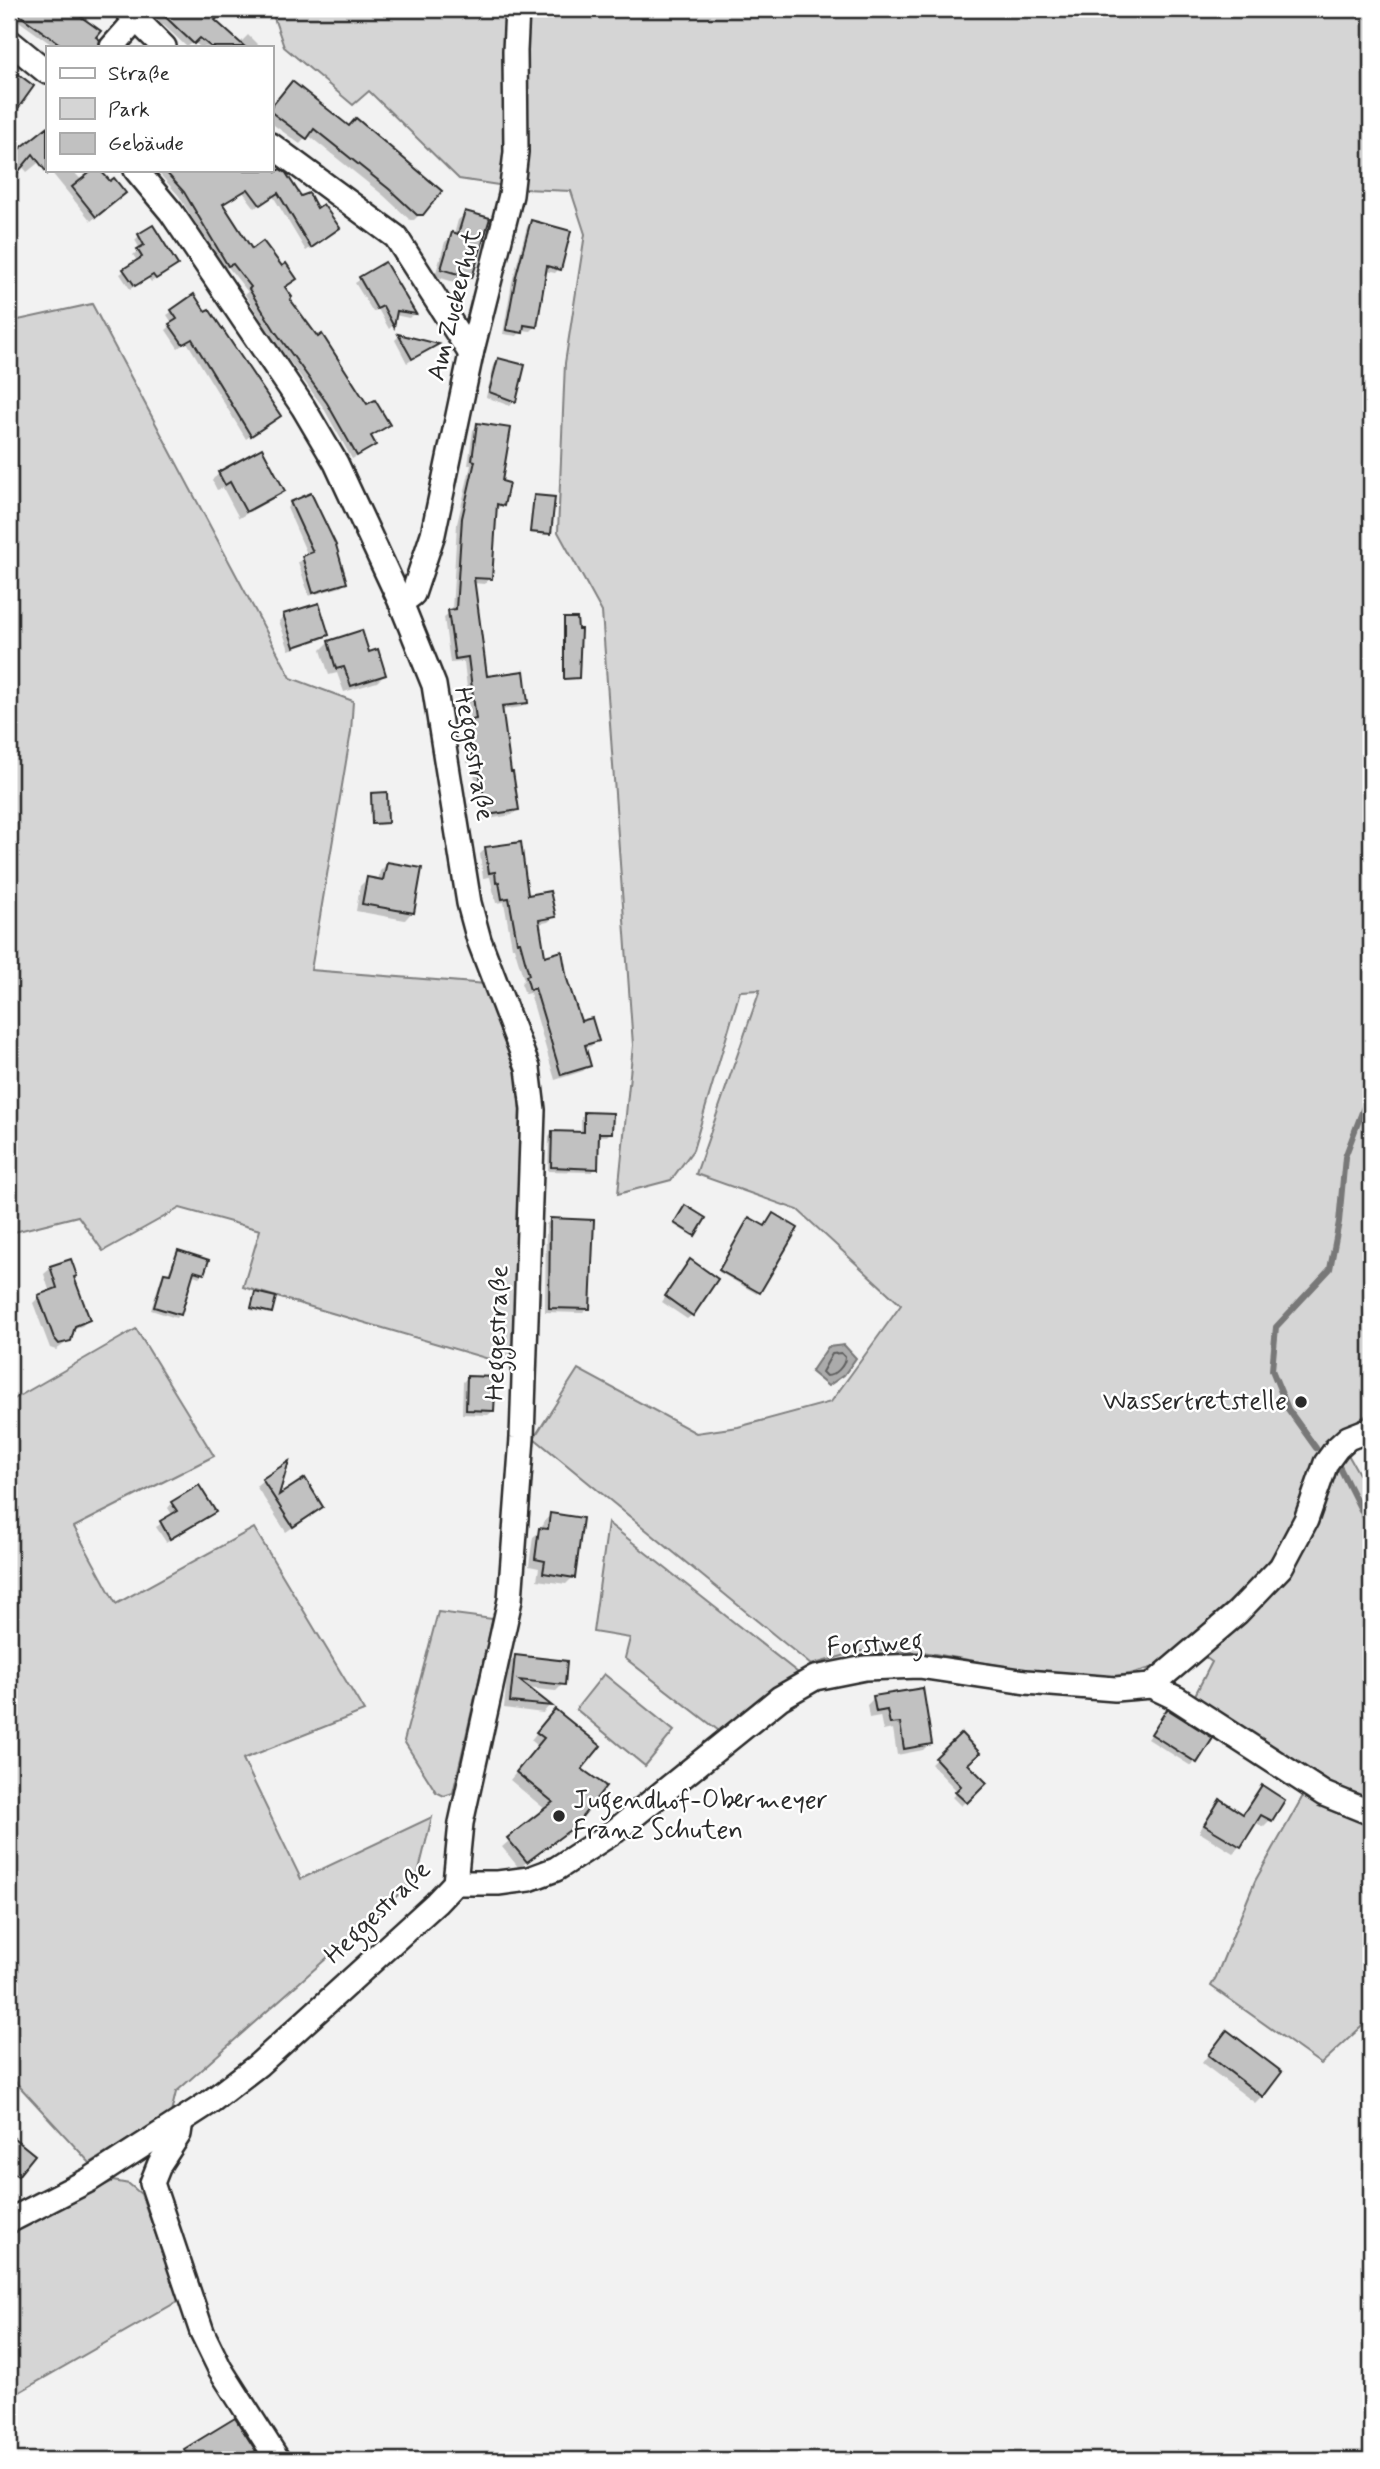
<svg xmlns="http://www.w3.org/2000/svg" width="1380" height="2469" font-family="Mynerve,sans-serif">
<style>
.green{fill:#d5d5d5;stroke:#808080;stroke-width:2}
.water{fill:#ababab;stroke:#787878;stroke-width:2}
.shadow{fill:#0003}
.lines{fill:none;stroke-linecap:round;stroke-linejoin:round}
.shore{stroke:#5e5e5e;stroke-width:2}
.stream{stroke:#787878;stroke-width:6}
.building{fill:#c1c1c1;stroke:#2b2b2b;stroke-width:2}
.minor-casing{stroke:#2b2b2b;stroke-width:28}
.minor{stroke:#fff;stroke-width:23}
.poi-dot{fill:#2b2b2b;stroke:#fff;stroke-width:2.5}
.labels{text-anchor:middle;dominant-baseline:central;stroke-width:5;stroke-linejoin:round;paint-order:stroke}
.street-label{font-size:26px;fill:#2b2b2b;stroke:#fff}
.poi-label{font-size:26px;fill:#2b2b2b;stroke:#fff;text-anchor:end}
</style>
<rect width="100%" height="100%" fill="#f2f2f2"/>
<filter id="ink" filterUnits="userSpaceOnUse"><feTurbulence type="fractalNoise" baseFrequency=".0143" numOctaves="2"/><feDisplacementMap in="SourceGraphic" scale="14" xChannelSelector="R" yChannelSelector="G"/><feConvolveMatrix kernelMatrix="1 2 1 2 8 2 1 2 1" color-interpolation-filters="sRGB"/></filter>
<g filter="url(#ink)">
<g class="green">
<path d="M271 9H1371V1412L1325 1441 1288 1534 1258 1576 1158 1666 1130 1674 1109 1677 1026 1670 923 1652 860 1651 811 1665 534 1438 578 1369 696 1433 738 1427 831 1402 901 1305 798 1210 696 1174 760 990 740 991 693 1150 671 1180 618 1194 633 1045 602 612 558 532 565 363 585 234 571 191 524 189 459 179 369 91 353 105 284 47Z"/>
<path d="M92 304 291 678 353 701 351 732 311 970 486 984 515 1062 520 1086 516 1367 243 1287 260 1230 180 1208 103 1251 78 1216 10 1233 9 1236V322Z"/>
<path d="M136 1329 214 1456 74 1527 116 1604 254 1528 364 1711 243 1759 301 1879 432 1817 417 1878 176 2092 171 2113 90 2163 9 2075V1402Z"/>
<path d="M1346 1451 1371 1495V1804L1355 1798 1194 1697 1212 1662 1202 1655 1271 1591 1306 1548 1327 1489Z"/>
<path d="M608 1523 802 1676 723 1734 625 1658 630 1638 593 1632Z"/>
<path d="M438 1612 493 1619 453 1793 444 1796 436 1792 404 1741Z"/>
<path d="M604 1674 674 1731 645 1766 576 1709Z"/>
<path d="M1308 1787 1371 1819V2018L1321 2064 1211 1986 1216 1977 1255 1881Z"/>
<path d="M113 2181 129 2184 141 2194 180 2300 9 2398V2232Z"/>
</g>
<path class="water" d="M844 1345 856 1358 844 1375 828 1386 811 1372 828 1347Z"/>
<g class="shadow">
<path d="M9 9H74L71 12 94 37 97 44 94 47H55L9 14Z"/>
<path d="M164 9H216L221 13 213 21 239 44 248 35 260 47H200L194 42 187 47 156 18Z"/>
<path d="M293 84 421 213 414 220H410L383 195 308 135 300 144 271 123V108Z"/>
<path d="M44 132 24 162 26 164 47 142V156L27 172 21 165 9 180V159Z"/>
<path d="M271 168 333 232 306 251 273 196 255 208 243 192 221 205 252 251 283 288 288 299 367 407 388 425 370 437 374 445 370 449 352 459 323 407 271 336 245 294 248 292 228 267 223 269 179 196 156 170H246L250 175 258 170H271Z"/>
<path d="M55 170H72L88 187 120 197 91 221 52 173Z"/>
<path d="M466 213 470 277 463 285 435 276 445 242 454 235 458 220Z"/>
<path d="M531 222 559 269 555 273 545 271 535 327 531 331 522 330 517 336 503 334 512 282 527 227Z"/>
<path d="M139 236 171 269 151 282 148 278 130 289 120 274 138 262 133 255 140 249 135 240Z"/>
<path d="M384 264 413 314 409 318 395 315 392 326 389 329 378 309 373 312 355 283Z"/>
<path d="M193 297 279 416 246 439 187 342 178 348 166 330 173 324 167 315Z"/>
<path d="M399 336 436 345 407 363 395 340Z"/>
<path d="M498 360 515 401 510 406 486 397 494 365Z"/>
<path d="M478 425 500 482 502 505 495 510 490 578 485 584 473 583 486 677 527 702 521 707 501 710 517 810 512 815 482 820 472 762 467 763 462 727 471 722 464 662 450 663 444 617 452 611 457 524 471 465H468L473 430Z"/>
<path d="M219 473 283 490 276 497 239 518 223 488 217 490 212 480Z"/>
<path d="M535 497 549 533 547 535 529 533Z"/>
<path d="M291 503 345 582 341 587 309 596 298 562 308 556 287 508Z"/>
<path d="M284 616 327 634 322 639 289 650 279 621Z"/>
<path d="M565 619 577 677H563Z"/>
<path d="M329 642 368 655 384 675 377 682 344 692 337 673 329 675 321 650Z"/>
<path d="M372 794 387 822 385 824 371 825Z"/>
<path d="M486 848 526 897 554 917 548 922 538 924 544 958 565 980 580 1023 597 1040 591 1046 584 1048 589 1066 583 1071 555 1080 530 993 525 994 521 983 524 980 514 947H512L504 902 496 903 490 877 483 878 480 854Z"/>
<path d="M387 864 412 912 405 920 356 911 360 886 367 879 378 881 380 871Z"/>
<path d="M585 1114 611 1132 607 1136H597L596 1168 592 1172 548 1171 549 1137 553 1133 581 1134V1117Z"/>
<path d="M684 1209 694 1235 692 1236 674 1225Z"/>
<path d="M551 1220 588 1309 583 1313 545 1312 546 1224Z"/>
<path d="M748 1221 765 1228 757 1294 719 1272Z"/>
<path d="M178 1252 203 1273 199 1277 191 1274 179 1314 176 1318 151 1310 161 1278 165 1275H168L175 1255Z"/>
<path d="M686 1266 692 1315 687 1319 662 1302Z"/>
<path d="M51 1268 72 1278 88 1320 82 1326 72 1329 70 1340 56 1350 50 1348 33 1303 39 1297 50 1293 44 1274Z"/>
<path d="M255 1294 270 1312 269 1314 250 1310Z"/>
<path d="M468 1377 493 1411 488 1415 462 1414 463 1382Z"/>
<path d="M263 1480 276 1499 321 1507 286 1532 256 1486Z"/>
<path d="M1371 1484V1506H1370L1366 1489Z"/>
<path d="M172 1503 213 1512 166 1542 156 1527 173 1516 168 1508Z"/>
<path d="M551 1515 573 1577 566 1584 537 1580 539 1568 529 1566 533 1537 542 1530 543 1522Z"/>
<path d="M516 1657 563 1684 556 1691 527 1688 549 1706 543 1713 504 1708 508 1664Z"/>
<path d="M874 1698 930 1743 923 1750 897 1755 893 1729 883 1731 880 1716 869 1718 867 1705Z"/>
<path d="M1167 1711 1210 1739 1191 1766 1148 1739Z"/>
<path d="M548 1718 580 1770 573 1826 519 1868 502 1847 546 1810 510 1780 538 1746 531 1740Z"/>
<path d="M961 1735 966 1764 984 1783 961 1806 952 1797 958 1792 931 1764Z"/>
<path d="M1262 1787 1270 1820 1263 1827 1255 1822 1240 1846 1233 1853 1199 1832 1213 1809 1220 1802 1242 1815Z"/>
<path d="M1220 2039 1262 2096 1255 2103 1202 2063Z"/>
<path d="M9 2137 32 2155 13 2178 9 2175Z"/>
<path d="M234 2421 257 2460H182L180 2456 185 2451Z"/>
</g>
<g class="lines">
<path class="shore" d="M841 1353 845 1357C845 1366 835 1376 826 1376L822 1372 832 1354Z"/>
<g class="stream">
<path d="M1316 1448 1288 1409 1272 1370 1276 1327 1330 1269 1339 1222 1345 1157 1365 1104 1371 1101"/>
<path d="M1339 1466 1371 1530"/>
</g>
</g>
<g class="building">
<path d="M11 9H70L101 31 96 37 100 40 98 47H64Z"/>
<path d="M157 9H228L215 20 245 47H211L200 38 194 44Z"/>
<path d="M9 67 34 86 9 121Z"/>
<path d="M292 81 349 126 356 118 442 191 423 215H417L389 189 314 129 307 139 271 112V107Z"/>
<path d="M47 127V173L33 154 9 183V157Z"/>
<path d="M280 169 286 173 301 196 309 193 317 208 323 204 340 228 311 248 278 193 260 205 248 189 223 204 252 249 263 241 282 266 286 263 297 279 285 287 292 297 290 299 318 337 322 334 367 404 375 400 390 425 371 436 376 445 357 456 327 403 275 331 249 289 251 287 233 264 228 266 184 192 164 170H275L276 172Z"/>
<path d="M93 170H100L110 181 114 178 126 193 96 217 72 187Z"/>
<path d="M465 211 490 218 472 278 441 269 452 232 458 234Z"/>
<path d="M531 220 571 231 561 270 547 266 537 327 524 325 523 333 506 330 516 276Z"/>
<path d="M153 225 178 265 156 279 153 275 135 286 123 269 142 257 137 249 144 245 138 234Z"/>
<path d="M385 262 416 314 397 311 394 327 383 306 377 309 359 277Z"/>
<path d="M194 294 205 311 209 309 281 416 251 436 192 339 183 344 169 324 177 319 171 310Z"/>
<path d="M398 334 439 344 412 359Z"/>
<path d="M498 358 525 365 516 402 489 392Z"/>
<path d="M477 423 511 428 502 481 509 483 504 506 497 504 492 579 474 578 487 676 524 671 528 703 502 706 511 772H513L519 810 487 815 477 758H472L467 721 476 719 468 657 455 659 448 610 456 609 462 518 475 461 472 460Z"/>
<path d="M262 448 285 491 246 512 230 482 225 485 218 472Z"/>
<path d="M311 493 336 545 347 583 313 593 302 556 313 552 290 502Z"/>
<path d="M534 495 555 497 551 534 530 532Z"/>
<path d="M319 603 329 635 294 647 283 614Z"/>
<path d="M564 618H577L578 629H581L579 678 564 679Z"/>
<path d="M362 630 369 652 378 649 386 675 351 686 344 667 336 669 328 641Z"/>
<path d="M387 792 388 823 372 824 371 793Z"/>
<path d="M521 842 528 895 550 891 556 917 539 920 545 956 562 951 567 979 581 1021 592 1018 599 1041 585 1045 591 1066 561 1075 535 988 530 990 526 976 529 975 520 942H517L509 898 502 899 499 882 496 883 495 872 489 873 485 847Z"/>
<path d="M387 862 422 868 414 913 362 904 367 877 383 880Z"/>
<path d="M584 1112 613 1113 612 1133H599L598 1169 551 1167 552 1131 584 1132Z"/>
<path d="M685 1205 706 1218 695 1236 674 1223Z"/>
<path d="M773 1213 798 1228 760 1293 719 1270 749 1217 765 1226Z"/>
<path d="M550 1218 594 1220 590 1309 549 1308Z"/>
<path d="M178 1250 209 1260 204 1274 194 1271 181 1315 154 1307 164 1273 170 1274Z"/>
<path d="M71 1259 77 1276 74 1277 90 1320 75 1326 71 1341 59 1344 54 1338 38 1295 57 1288 50 1266Z"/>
<path d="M690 1259 718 1279 693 1316 665 1296Z"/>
<path d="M255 1292 276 1297 272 1313 251 1308Z"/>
<path d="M467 1376 496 1377 494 1411 466 1410Z"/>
<path d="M289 1461 279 1495 305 1478 323 1507 293 1527 262 1479Z"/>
<path d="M199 1485 216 1512 170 1539 160 1521 177 1511 171 1502Z"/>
<path d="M550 1513 583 1518 575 1578 543 1573 545 1561 535 1559 539 1528 548 1529Z"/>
<path d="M515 1655 567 1661 565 1685 519 1680 552 1706 510 1702Z"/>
<path d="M923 1688 932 1744 904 1749 900 1723 890 1724 887 1710 876 1712 873 1696Z"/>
<path d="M555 1709 601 1746 582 1769 606 1786 574 1827 527 1862 507 1838 553 1802 516 1772 544 1738 536 1732Z"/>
<path d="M1167 1709 1213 1738 1197 1763 1151 1734Z"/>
<path d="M961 1733 980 1753 968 1764 987 1783 967 1803 955 1792 961 1786 935 1758Z"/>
<path d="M1262 1785 1285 1800 1272 1821 1261 1815 1241 1847 1204 1825 1220 1799 1243 1814Z"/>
<path d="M1227 2030 1282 2072 1263 2097 1208 2055Z"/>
<path d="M9 2134 35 2155 18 2176 9 2169Z"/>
<path d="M235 2418 256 2451 240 2460H190L184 2449Z"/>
</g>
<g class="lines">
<g class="minor-casing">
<g id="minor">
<path d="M126 9 164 47"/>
<path d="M9 41 47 72"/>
<path d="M112 47 135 21"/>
<path d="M271 145 396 237 471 354"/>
<path d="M401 603 413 594 433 534 471 354 511 195 516 152 515 51 517 9"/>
<path d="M1151 1686 1237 1613 1281 1567 1306 1520 1326 1463 1337 1448 1348 1438 1371 1429"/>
<path d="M455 1883H498L529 1879 556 1869 615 1831 780 1698 815 1678 865 1668 919 1666 1026 1682 1115 1689 1151 1686 1176 1698 1324 1794 1371 1813"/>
<path d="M181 2121 179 2134 160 2163 152 2183 202 2332 220 2369 278 2460"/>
<path d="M9 2221 89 2180 210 2102 258 2065 436 1903 455 1883 461 1823 510 1600 522 1438 533 1110 528 1068 479 940 469 903 434 685 401 603 336 463 303 407 171 212 136 170"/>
</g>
</g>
<use href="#minor" class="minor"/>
</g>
</g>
<g class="poi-dot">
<circle cx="1301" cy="1402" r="7"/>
<circle cx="559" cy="1816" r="7"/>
</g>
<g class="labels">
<g class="street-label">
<text transform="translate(455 305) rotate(-76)">Am Zuckerhut</text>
<text transform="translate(473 754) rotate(80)">Heggestraße</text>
<text transform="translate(498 1333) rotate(-88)">Heggestraße</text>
<text transform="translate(875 1645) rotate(-4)">Forstweg</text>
<text transform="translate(378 1913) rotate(-44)">Heggestraße</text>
</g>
<g class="poi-label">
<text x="1287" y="1402">Wassertretstelle</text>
<text x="573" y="1801" text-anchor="start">Jugendhof-Obermeyer<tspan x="573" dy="30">Franz Schuten</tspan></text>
</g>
</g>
<rect width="1380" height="2469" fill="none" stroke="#fff" stroke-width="35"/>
<rect x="18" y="18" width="1345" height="2434" fill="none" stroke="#2b2b2b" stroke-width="2.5" filter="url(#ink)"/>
<rect x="46" y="46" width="228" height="126" fill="#ffffff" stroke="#aaaaaa" stroke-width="2"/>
<rect x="60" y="68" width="35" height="10" fill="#ffffff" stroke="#aaaaaa" stroke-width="2"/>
<text x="108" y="80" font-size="21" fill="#2b2b2b">Straße</text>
<rect x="60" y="98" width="35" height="21" fill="#d5d5d5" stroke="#aaaaaa" stroke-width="2"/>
<text x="108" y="116" font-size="21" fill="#2b2b2b">Park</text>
<rect x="60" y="133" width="35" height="21" fill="#c1c1c1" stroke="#aaaaaa" stroke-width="2"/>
<text x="108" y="150" font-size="21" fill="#2b2b2b">Gebäude</text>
</svg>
